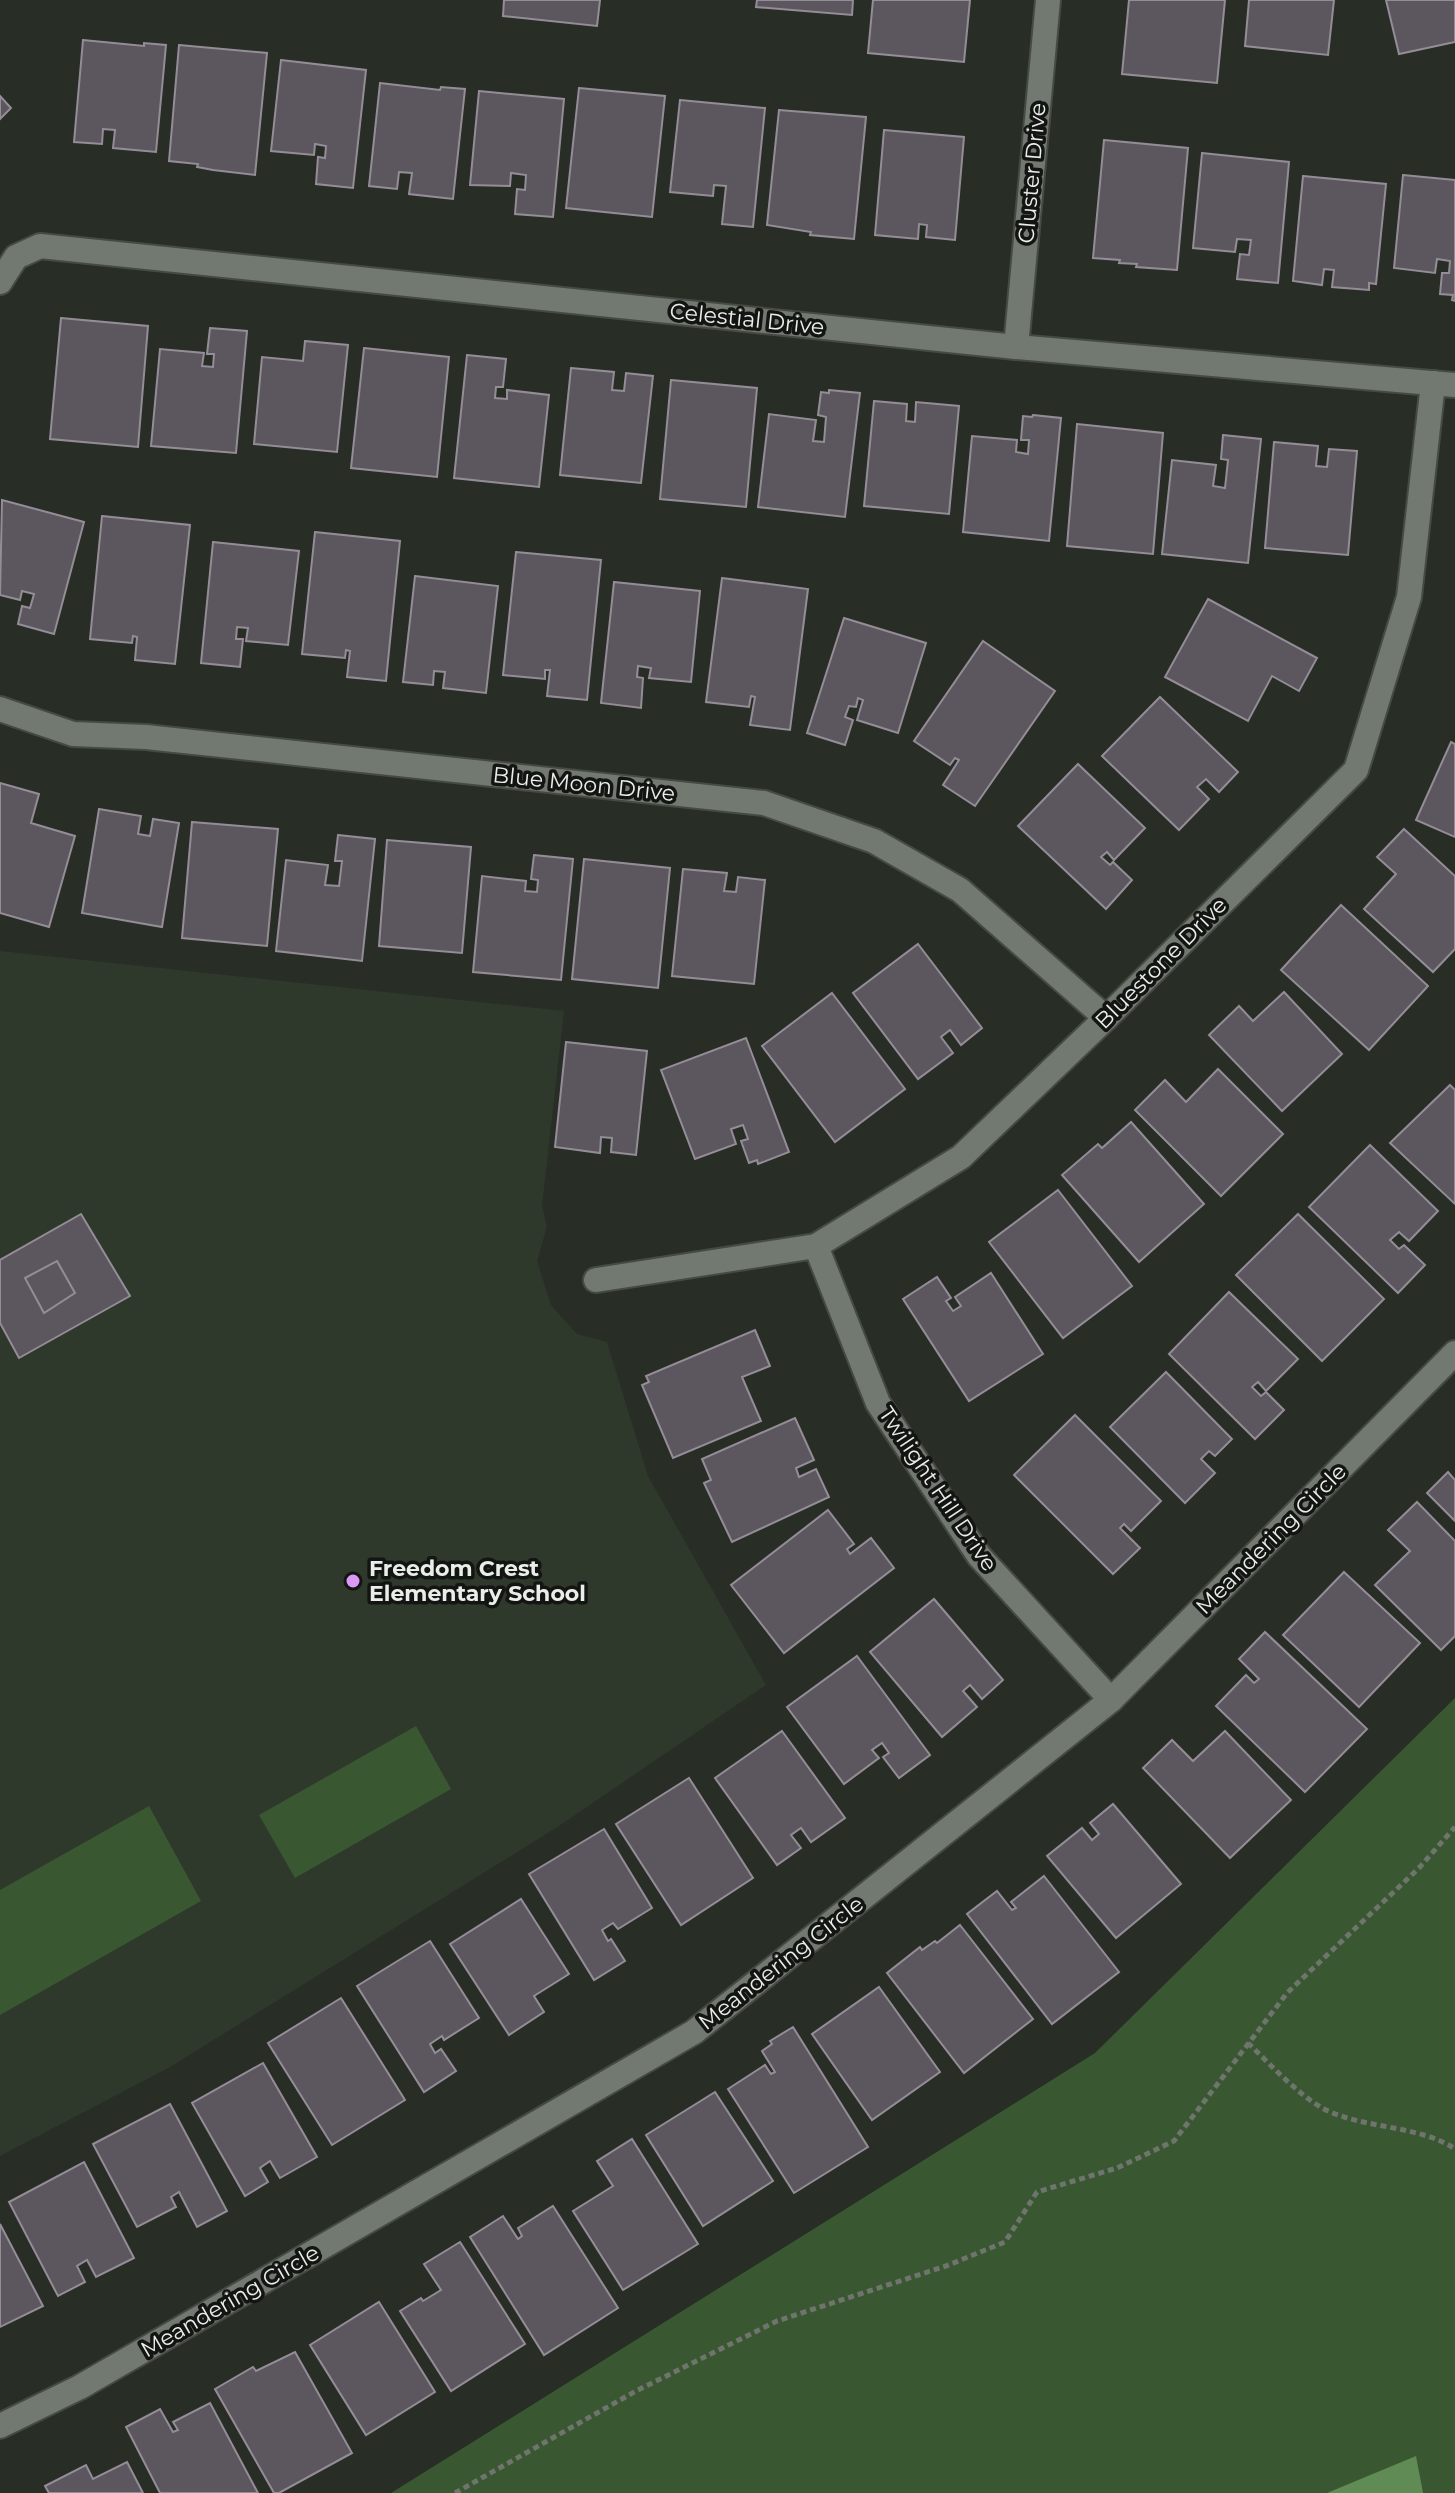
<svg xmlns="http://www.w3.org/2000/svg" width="1455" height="2493" font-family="Montserrat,sans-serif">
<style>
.built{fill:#2e382b}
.green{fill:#395831}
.water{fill:#618b55}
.building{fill:#5c565f;stroke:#948d97;stroke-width:2}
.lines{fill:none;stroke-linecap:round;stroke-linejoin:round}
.street-casing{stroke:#454a43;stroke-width:28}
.path{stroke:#6f746d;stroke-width:5;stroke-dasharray:6 4;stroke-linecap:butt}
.street{stroke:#727970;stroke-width:24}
.poi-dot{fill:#db99f5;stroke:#131512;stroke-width:3}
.labels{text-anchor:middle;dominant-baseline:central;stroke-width:7;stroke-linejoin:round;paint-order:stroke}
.street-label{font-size:22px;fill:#eaeee9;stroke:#131512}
.poi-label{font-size:22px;font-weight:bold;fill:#eaeee9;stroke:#131512;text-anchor:start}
</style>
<rect width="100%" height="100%" fill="#282e26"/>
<path class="built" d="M0 951 564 1011 542 1206 547 1227 537 1261 551 1305 577 1334 607 1342 648 1476 766 1685 556 1828 170 2067 0 2156Z"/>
<g class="green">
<path d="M1455 1698V2493H391L1095 2053Z"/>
<path d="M416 1726 451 1789 295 1878 259 1815Z"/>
<path d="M149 1806 201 1901 0 2015V1890Z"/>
</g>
<path class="water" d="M1416 2456 1423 2493H1327Z"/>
<g class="building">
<path d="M504 0H600L597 26 503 16Z"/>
<path d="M757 0H853L852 15 756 7Z"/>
<path d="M873 0H970L964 62 868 53Z"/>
<path d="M1129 0H1225L1217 83 1122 74Z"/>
<path d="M1249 0H1334L1328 55 1245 46Z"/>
<path d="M1386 0H1455V42L1399 54Z"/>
<path d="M83 40 144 46V43L166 45 156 152 113 148 115 130 103 129 102 144 74 142Z"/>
<path d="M179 45 267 53 255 175 213 170 197 167 198 164 169 161Z"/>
<path d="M281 60 366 70 353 188 316 184 318 157 325 158 326 146 315 144 314 155 271 151Z"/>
<path d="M380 83 440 90 441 87 465 89 453 199 409 194 412 173 399 172 397 189 369 186Z"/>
<path d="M579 88 665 96 652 217 566 208Z"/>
<path d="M479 91 564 99 553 217 515 214 517 189 525 190 526 175 511 173 510 186 470 185Z"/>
<path d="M0 96 11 108 0 119Z"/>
<path d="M680 100 765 108 753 227 722 224 726 186 714 185 713 196 670 192Z"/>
<path d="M779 110 866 117 854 239 810 235 811 232 767 225Z"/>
<path d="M884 130 964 137 955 240 926 237 927 225 919 224 918 239 875 235Z"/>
<path d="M1104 140 1188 148 1177 270 1136 267 1137 264 1119 263 1120 260 1093 258Z"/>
<path d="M1202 153 1289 162 1278 283 1237 279 1240 254 1249 255 1251 240 1237 239 1235 252 1193 248Z"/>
<path d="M1403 175 1455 180V301L1452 300 1453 295 1440 294 1442 273H1449L1450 261 1437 259 1435 273 1394 268Z"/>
<path d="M1303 176 1386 184 1376 284 1369 283V290L1332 287 1334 270 1324 269 1322 285 1293 281Z"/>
<path d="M61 318 148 326 138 447 50 439Z"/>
<path d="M210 328 247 331 236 453 151 446 160 349 204 353 202 366 213 367 214 354H207Z"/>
<path d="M305 341 348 345 337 452 254 444 262 357 303 361Z"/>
<path d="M364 348 449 357 437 477 351 468Z"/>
<path d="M467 355 506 359 503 387H496L495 398 507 399V390L549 395 539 487 454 478Z"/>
<path d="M571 368 614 372 612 390 624 391 626 373 653 376 641 483 560 475Z"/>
<path d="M671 380 757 388 746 507 660 499Z"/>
<path d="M829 390 860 393 845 517 758 507 769 414 816 420 813 441 824 442 826 417 818 415 821 392 829 393Z"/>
<path d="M874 401 907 404 906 421 915 422 916 402 959 406 949 514 864 506Z"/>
<path d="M1033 415 1061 418 1049 541 963 532 972 436 1017 440 1016 452 1028 454 1029 440H1021L1023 416 1032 417Z"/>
<path d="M1077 424 1163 433 1153 554 1067 546Z"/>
<path d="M1223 435 1261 439 1248 563 1162 554 1172 460 1216 465 1213 486 1225 488 1228 460 1221 459Z"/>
<path d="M1274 442 1318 446 1316 466 1327 467 1329 449 1357 451 1348 555 1265 548Z"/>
<path d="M2 500 84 522 54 634 18 624 22 606 30 608 34 594 22 591 20 600 0 595Z"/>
<path d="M102 516 190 525 175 664 135 660 137 637 133 636 132 643 90 639Z"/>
<path d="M315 532 400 541 386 681 347 677 350 651 346 650 345 658 302 654Z"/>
<path d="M213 542 299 551 288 645 246 641 248 628 237 627 236 639H243L240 667 201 663Z"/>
<path d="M516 552 601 560 587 700 547 696 550 670H545V679L503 675Z"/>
<path d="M415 576 498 586 486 693 443 688 445 672 434 671 433 685 403 682Z"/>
<path d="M722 578 808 589 790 730 750 725 755 697 751 696 749 707 706 702Z"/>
<path d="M614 582 700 591 691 682 649 678 651 668 638 666 637 677 643 678 641 708 601 703Z"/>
<path d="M1208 599 1317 658 1299 691 1272 676 1248 721 1165 677Z"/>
<path d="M844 618 926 643 898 733 857 720 863 700 858 698 856 707 849 706 845 717 853 720 845 745 807 733Z"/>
<path d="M983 641 1055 691 975 806 943 785 959 760 955 758 950 765 914 741Z"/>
<path d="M1160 697 1238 772 1219 792 1206 779 1197 787 1209 799 1179 830 1102 756Z"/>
<path d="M1451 742 1455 744V837L1416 820Z"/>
<path d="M1078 764 1145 828 1114 860 1107 852 1101 857 1110 865 1113 862 1132 880 1106 909 1018 826Z"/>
<path d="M0 783 39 794 31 823 75 836 49 927 0 913Z"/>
<path d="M99 809 141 816 138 834 150 836 153 819 179 823 162 927 82 913Z"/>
<path d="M192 822 278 829 267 946 182 938Z"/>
<path d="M1404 829 1455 876V949L1433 972 1364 909 1396 874 1377 857Z"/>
<path d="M338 835 375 839 362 961 276 951 286 860 328 865 325 885 339 886 342 861H335Z"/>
<path d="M387 840 471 847 462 953 379 946Z"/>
<path d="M534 855 573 859 561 980 473 972 482 876 526 881 525 891 537 892 538 880 531 879Z"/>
<path d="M584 859 670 868 658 988 572 979Z"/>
<path d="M683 869 727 873 724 891 736 892 738 877 765 880 754 984 672 976Z"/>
<path d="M1341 905 1428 986 1369 1050 1281 970Z"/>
<path d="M918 944 982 1028 961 1045 950 1030 941 1037 953 1053 918 1079 853 993Z"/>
<path d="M1284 992 1342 1054 1282 1111 1209 1035 1239 1006 1253 1021Z"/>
<path d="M832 993 905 1089 835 1142 762 1046Z"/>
<path d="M746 1038 789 1152 758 1164 757 1160 749 1163 741 1141 748 1139 743 1125 731 1129 736 1144 695 1159 661 1070Z"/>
<path d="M566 1042 647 1051 636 1155 611 1152 612 1138 601 1137 600 1153 555 1147Z"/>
<path d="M1218 1069 1283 1134 1221 1196 1135 1110 1165 1080 1186 1102Z"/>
<path d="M1450 1085 1455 1090V1204L1390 1143Z"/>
<path d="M1131 1122 1204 1204 1139 1262 1062 1175 1098 1144 1102 1148Z"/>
<path d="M1370 1145 1438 1211 1409 1241 1399 1232 1390 1240 1399 1249 1404 1245 1425 1265 1398 1293 1309 1207Z"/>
<path d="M1058 1190 1132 1286 1063 1338 989 1242Z"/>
<path d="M81 1214 130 1296 19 1358 0 1323V1260Z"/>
<path d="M1298 1214 1384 1299 1322 1361 1236 1275Z"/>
<path d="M57 1261 75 1293 44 1313 25 1278Z"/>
<path d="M991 1273 1043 1354 969 1401 903 1299 937 1277 951 1298 946 1301 953 1311 961 1306 955 1297Z"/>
<path d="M1229 1292 1298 1359 1266 1391 1258 1382 1252 1387 1261 1396 1266 1392 1284 1410 1255 1439 1169 1354Z"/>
<path d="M755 1330 770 1366 742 1377 761 1421 673 1458 642 1385 649 1382 646 1376Z"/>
<path d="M1166 1372 1232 1439 1215 1456 1209 1451 1201 1459 1215 1473 1185 1503 1110 1427Z"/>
<path d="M1075 1415 1161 1501 1131 1531 1124 1524 1120 1528 1140 1548 1113 1574 1014 1475Z"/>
<path d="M795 1418 814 1460 796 1468 799 1477 816 1469 829 1497 732 1542 704 1483 711 1480 702 1459Z"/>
<path d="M1448 1472 1455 1480V1521L1427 1493Z"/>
<path d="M1417 1502 1455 1541V1636L1441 1650 1375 1585 1410 1551 1388 1530Z"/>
<path d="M828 1510 854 1544 847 1549 850 1554 871 1538 894 1568 784 1653 731 1585Z"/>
<path d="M1344 1572 1420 1643 1359 1707 1283 1635Z"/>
<path d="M934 1599 1003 1680 982 1699 970 1685 963 1691 977 1707 942 1737 870 1652Z"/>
<path d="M1265 1632 1367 1729 1305 1792 1216 1706 1246 1675 1254 1683 1259 1679 1239 1659Z"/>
<path d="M857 1656 930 1755 899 1778 883 1757 889 1753 882 1743 872 1750 879 1758 844 1784 787 1707Z"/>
<path d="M782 1731 845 1818 811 1842 801 1828 791 1835 801 1848 777 1865 715 1778Z"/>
<path d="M1225 1731 1291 1800 1230 1858 1143 1768 1172 1740 1193 1761Z"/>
<path d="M689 1778 753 1878 681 1925 616 1824Z"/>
<path d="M1113 1804 1181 1884 1116 1938 1047 1856 1082 1828 1092 1840 1099 1834 1090 1823Z"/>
<path d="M604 1829 652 1908 618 1929 613 1923 602 1930 608 1941 611 1939 625 1961 594 1980 529 1874Z"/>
<path d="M1044 1876 1119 1972 1052 2024 967 1914 997 1891 1012 1910 1016 1908 1011 1902Z"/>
<path d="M521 1899 569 1974 534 1996 544 2012 509 2035 450 1944Z"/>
<path d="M960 1925 1033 2019 964 2073 887 1973 920 1947 922 1950 935 1941 937 1943Z"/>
<path d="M430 1941 479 2018 444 2040 442 2036 430 2044 435 2053 441 2049 456 2071 424 2092 357 1986Z"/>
<path d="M879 1987 940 2072 872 2120 812 2034Z"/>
<path d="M341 1998 405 2100 332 2145 268 2043Z"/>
<path d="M793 2027 868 2147 794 2193 728 2089 765 2065 771 2074 775 2072 762 2051 772 2044 770 2041Z"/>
<path d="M263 2063 317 2157 280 2178 270 2161 260 2168 268 2182 245 2196 192 2103Z"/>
<path d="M715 2092 773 2181 703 2226 646 2135Z"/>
<path d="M170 2104 227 2211 197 2227 179 2192 171 2197 176 2207 137 2227 93 2144Z"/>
<path d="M632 2139 698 2244 623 2290 573 2211 613 2186 597 2161Z"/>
<path d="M84 2162 134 2258 96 2277 87 2260 77 2266 85 2282 58 2296 9 2202Z"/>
<path d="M553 2206 618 2308 544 2355 470 2237 503 2216 518 2239 522 2236 518 2228Z"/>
<path d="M0 2224 43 2306 0 2327Z"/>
<path d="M460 2242 525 2344 451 2391 400 2311 421 2298 423 2301 441 2290 424 2264Z"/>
<path d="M379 2302 435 2392 366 2435 310 2345Z"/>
<path d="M295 2352 352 2453 279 2493H274L215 2389 253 2367 256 2371Z"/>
<path d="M210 2403 258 2493H160L126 2427 160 2409 173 2432 178 2430 173 2422Z"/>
<path d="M127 2462 143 2493H49L45 2486 86 2465 93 2479Z"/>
</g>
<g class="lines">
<g class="street-casing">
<g id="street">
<path d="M0 282 16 257 40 246 1016 347 1455 385"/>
<path d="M1016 347 1048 0"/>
<path d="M0 709 73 734 146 737 764 803 874 841 960 890 1106 1018"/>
<path d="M816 1246 878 1403 979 1556 1111 1700"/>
<path d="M596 1280 816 1246 961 1157 1106 1018 1356 770 1409 597 1433 383"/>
<path d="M0 2426 80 2387 694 2032 1111 1700 1455 1353"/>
</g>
</g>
<g class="path">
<path d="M1248 2043C1270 2064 1297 2094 1324 2109 1363 2129 1420 2125 1455 2149"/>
<path d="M455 2493 636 2391 777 2321 946 2266 1005 2242 1037 2192 1117 2168 1174 2141 1287 1993 1419 1868 1455 1827"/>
</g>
<use href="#street" class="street"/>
</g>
<circle class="poi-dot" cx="353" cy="1581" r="8"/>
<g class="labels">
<g class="street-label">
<text transform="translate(1032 173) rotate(-85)">Cluster Drive</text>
<text transform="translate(747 319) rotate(6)">Celestial Drive</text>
<text transform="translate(584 784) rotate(6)">Blue Moon Drive</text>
<text transform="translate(1161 963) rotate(-45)">Bluestone Drive</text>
<text transform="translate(938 1489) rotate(56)">Twilight Hill Drive</text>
<text transform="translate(1271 1539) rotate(-45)">Meandering Circle</text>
<text transform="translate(781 1963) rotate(-38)">Meandering Circle</text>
<text transform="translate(230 2301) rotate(-30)">Meandering Circle</text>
</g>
<g class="poi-label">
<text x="369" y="1568">Freedom Crest<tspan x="369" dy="25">Elementary School</tspan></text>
</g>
</g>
</svg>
